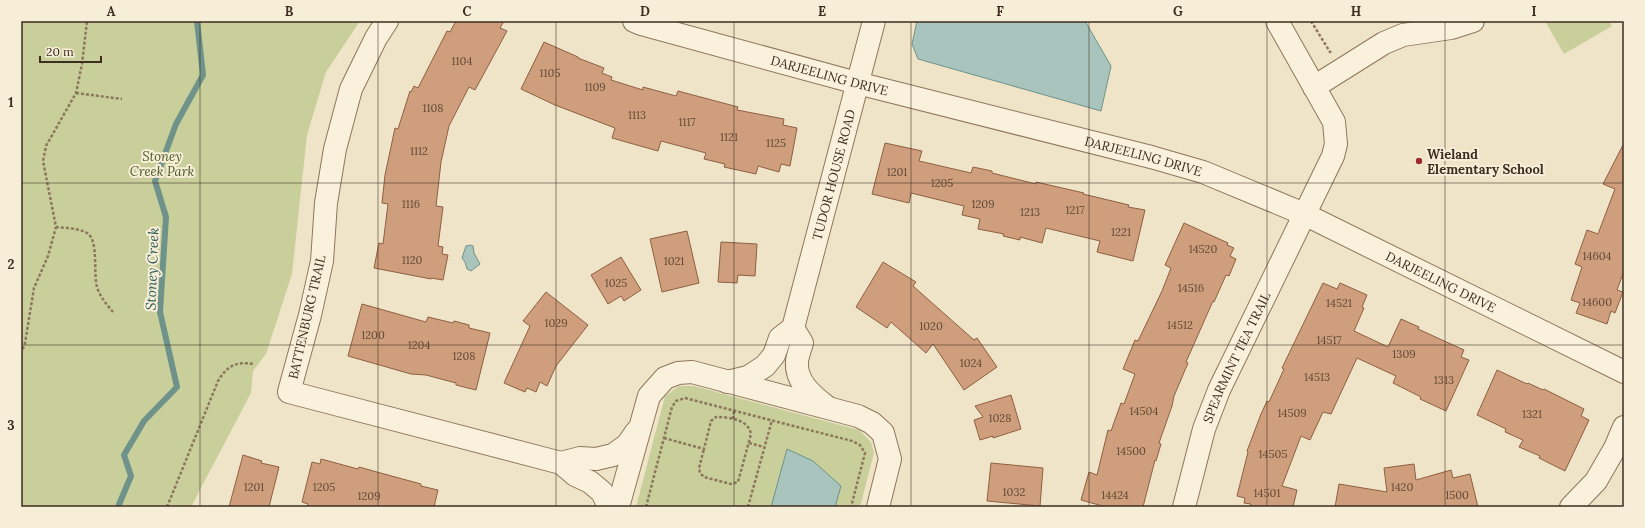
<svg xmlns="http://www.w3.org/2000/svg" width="1645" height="528" font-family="Lora,serif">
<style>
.green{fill:#c9cf9b}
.water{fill:#a9c4bc;stroke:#6f938a}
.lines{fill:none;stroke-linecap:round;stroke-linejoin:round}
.stream{stroke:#6f938a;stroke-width:6}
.building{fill:#cf9f7d;stroke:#8d5f41}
.minor-casing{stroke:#8d765c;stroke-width:24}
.path{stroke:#8d765c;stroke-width:2.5;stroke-dasharray:3 2;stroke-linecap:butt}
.minor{stroke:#faf1dc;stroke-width:22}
.grid{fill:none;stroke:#3d2e20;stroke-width:1;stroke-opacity:0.55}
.poi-dot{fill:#9e2a2b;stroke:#f7eed8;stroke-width:1.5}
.labels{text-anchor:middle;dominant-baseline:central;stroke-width:4;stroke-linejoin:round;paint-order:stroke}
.number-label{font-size:11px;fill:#624a37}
.street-label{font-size:13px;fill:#3d2e20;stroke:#f7eed8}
.poi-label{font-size:13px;font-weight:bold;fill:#3d2e20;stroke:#f7eed8;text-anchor:start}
.park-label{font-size:13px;font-style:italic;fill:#4d5a26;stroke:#f7eed8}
.water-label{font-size:14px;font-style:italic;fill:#2f5d5a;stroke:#f7eed8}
.neatline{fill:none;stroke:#3d2e20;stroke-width:1.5}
.grid-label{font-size:13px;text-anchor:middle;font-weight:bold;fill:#3d2e20}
</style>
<rect width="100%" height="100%" fill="#f0e4c8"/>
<g class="green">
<path d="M21 21H360L326 72 307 135 292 274 266 354 253 371 251 393 191 507H21Z"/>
<path d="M1545 21H1609L1612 26 1564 54Z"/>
<path d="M679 386H694L859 430 871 442 874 453 860 507H636L665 396Z"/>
</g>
<g class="water">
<path d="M917 21H1085L1111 66 1101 111 918 59 912 44Z"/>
<path d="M471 245 473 246 474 253 480 264 471 271 467 269 465 262 462 258 466 246Z"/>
<path d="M787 449 813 461 841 486 835 507H771Z"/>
</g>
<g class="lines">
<path class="stream" d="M118 507 131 476 124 455 144 421 177 387 160 312 166 217 155 181 176 124 203 75 197 21"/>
</g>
<g class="building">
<path d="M456 21H504L500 28 507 31 475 90 469 87 449 126 441 162 436 206 443 207 438 246 443 247 442 254 448 255 443 280 431 278V279L374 268 379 243 383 244 388 204 382 203 385 175 395 128 398 129 410 91 411 92 414 86 418 88 447 31 450 32Z"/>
<path d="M544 42 578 57V58L604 68 602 73 612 77 611 80 643 90V87L676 96 678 91 738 107 737 110 784 119 783 125 797 128 790 166 781 164 779 172 758 166 756 174 724 167 725 164 704 159 706 153 661 141 658 151 612 138 615 128 555 105 521 89Z"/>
<path d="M885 143 922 151 919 161 971 173 973 167 992 171V173L1036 184V182L1084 193 1083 194 1129 205 1128 207 1145 210 1133 261 1097 252 1100 241 1046 228 1042 243 1020 237V240L1003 236 1004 234 978 229 980 219 962 215 964 206 911 193 909 203 872 194Z"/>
<path d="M1624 143V271L1617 290 1623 292 1615 313 1611 311 1607 324 1576 313 1580 303 1571 300 1582 267 1575 264 1587 230 1598 234 1615 189 1603 184Z"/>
<path d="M1184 223 1228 243 1227 245 1234 248 1230 256 1236 259 1229 276 1226 275 1214 302 1213 301 1186 362 1188 363 1174 396 1172 406 1159 443 1161 444 1156 461 1155 460 1143 507H1106L1081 500 1089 472 1097 475 1108 430 1111 431 1121 403 1124 404 1135 374 1123 369 1135 340 1138 341 1162 291 1171 268 1165 265Z"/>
<path d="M687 231 699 283 662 292 650 239Z"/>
<path d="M721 242 757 244 755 276 738 275 737 283 718 282Z"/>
<path d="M621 257 641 290 624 301 621 296 608 304 591 275Z"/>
<path d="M883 262 916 282 913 286 974 340 977 338 997 367 964 390 933 344 926 353 891 322 887 328 856 307Z"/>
<path d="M1323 283 1337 289 1340 283 1367 295 1362 307 1364 308 1354 331 1388 347 1401 319 1419 327 1418 329 1464 350 1461 357 1469 360 1446 411 1420 399 1421 397 1393 383 1396 376 1357 358 1331 414 1323 412 1310 440 1301 436 1282 486 1297 490 1293 507H1250L1251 504 1244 503 1245 498 1237 496 1248 452 1247 451 1261 414 1267 401 1269 402 1284 369 1282 368Z"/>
<path d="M546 292 588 325 556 366 547 386 540 382 536 392 527 388 525 392 504 383 530 326 523 321Z"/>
<path d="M362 304 426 322 428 317 453 323 454 321 469 325V328L490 333 476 390 456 385V383L426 375 411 374 348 356Z"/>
<path d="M1497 370 1527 384 1528 383 1543 390 1544 389 1584 409 1581 416 1589 420 1565 471 1539 458 1540 456 1519 447 1523 440 1505 432 1506 429 1477 415Z"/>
<path d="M1011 395 1021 429 993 438V436L980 440 974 420 983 417 975 406Z"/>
<path d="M243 455 262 461 261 463 279 467 269 507H229Z"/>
<path d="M321 459 358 469 359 467 377 472 421 484V486L438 490 434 507H307L308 504 302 502 312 462 320 464Z"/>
<path d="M991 463 1043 468 1040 506 987 501Z"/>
<path d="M1414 464 1416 480 1451 470 1453 478 1470 474 1478 507H1335L1339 484 1387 492 1384 468Z"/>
</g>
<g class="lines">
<g class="minor-casing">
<g id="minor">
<path d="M387 21 376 38 351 89 335 149 326 203 322 261 310 315 289 392 561 463 575 475 590 482 602 492 609 507"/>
<path id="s1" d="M634 21 641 24 857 83 1151 157 1203 172 1304 214 1624 372"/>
<path d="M1314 87 1384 43 1403 35 1451 28 1473 21"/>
<path d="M793 328 802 343C800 349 798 355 797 361 795 382 813 396 827 407"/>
<path id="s2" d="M727 382 748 377 765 366 774 355 780 338 793 328 874 21"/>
<path d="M561 463 580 458 596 459 613 455 627 445 636 432"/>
<path d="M618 507 649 396 665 378 678 373 692 372 858 416 872 423 883 433 890 459 878 507"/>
<path id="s3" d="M1184 507 1204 429 1219 390 1333 156 1336 144 1334 122 1277 21"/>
<path d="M1571 507 1596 481 1615 448 1624 427"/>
</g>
</g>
<g class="path">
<path d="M1311 21 1330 52 1331 51"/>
<path d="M76 93 122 99"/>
<path d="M56 227C66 228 78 228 87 233 99 240 93 273 97 287 100 297 107 305 114 313"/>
<path d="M21 354 25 343 34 288 48 256 56 227 43 161 46 146 76 93 82 64 87 21"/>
<path d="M733 419 734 411"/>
<path d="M664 438 704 449 711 421 716 417C729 417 748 419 751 434L738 482 731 484 704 477 700 473 699 468 704 449"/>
<path d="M749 443 764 447"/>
<path d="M167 507 218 381C227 366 236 361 254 364"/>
<path d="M646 507 672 407 676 401 685 398 852 441 860 445 865 453 851 507"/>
<path d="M748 507 772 420"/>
</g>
<use href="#minor" class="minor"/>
</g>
<path class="grid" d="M200 21V507M378 21V507M556 21V507M734 21V507M911 21V507M1089 21V507M1267 21V507M1445 21V507M21 183H1624M21 345H1624"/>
<circle class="poi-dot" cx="1419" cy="161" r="4"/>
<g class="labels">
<g class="number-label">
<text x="462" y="61">1104</text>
<text x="550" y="73">1105</text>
<text x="595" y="87">1109</text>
<text x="433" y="108">1108</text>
<text x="637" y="115">1113</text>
<text x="687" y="122">1117</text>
<text x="729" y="137">1121</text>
<text x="776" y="143">1125</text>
<text x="419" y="151">1112</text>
<text x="897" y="172">1201</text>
<text x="942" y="183">1205</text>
<text x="411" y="204">1116</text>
<text x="983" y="204">1209</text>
<text x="1075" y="210">1217</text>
<text x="1030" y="212">1213</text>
<text x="1121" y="232">1221</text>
<text x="1203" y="249">14520</text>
<text x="1597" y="256">14604</text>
<text x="412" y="260">1120</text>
<text x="674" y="261">1021</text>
<text x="616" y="283">1025</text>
<text x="1191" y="288">14516</text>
<text x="1597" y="302">14600</text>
<text x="1339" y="303">14521</text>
<text x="556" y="323">1029</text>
<text x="1180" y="325">14512</text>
<text x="931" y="326">1020</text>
<text x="373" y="335">1200</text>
<text x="1329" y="340">14517</text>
<text x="419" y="345">1204</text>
<text x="1404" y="354">1309</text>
<text x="464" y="356">1208</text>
<text x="971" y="363">1024</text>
<text x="1317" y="377">14513</text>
<text x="1444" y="380">1313</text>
<text x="1144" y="411">14504</text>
<text x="1292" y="413">14509</text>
<text x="1532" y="414">1321</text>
<text x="1000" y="418">1028</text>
<text x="1131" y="451">14500</text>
<text x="1273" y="454">14505</text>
<text x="254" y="487">1201</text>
<text x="324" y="487">1205</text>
<text x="1402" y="487">1420</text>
<text x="1014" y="492">1032</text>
<text x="1267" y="493">14501</text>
<text x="1115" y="495">14424</text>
<text x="1457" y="495">1500</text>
<text x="369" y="496">1209</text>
</g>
<g class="street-label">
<text stroke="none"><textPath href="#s1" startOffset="203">DARJEELING DRIVE</textPath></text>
<text stroke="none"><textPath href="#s1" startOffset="527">DARJEELING DRIVE</textPath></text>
<text stroke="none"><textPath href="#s2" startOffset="249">TUDOR HOUSE ROAD</textPath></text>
<text stroke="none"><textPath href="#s1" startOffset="851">DARJEELING DRIVE</textPath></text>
<text transform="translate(307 317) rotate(-77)">BATTENBURG TRAIL</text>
<text stroke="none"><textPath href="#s3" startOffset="159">SPEARMINT TEA TRAIL</textPath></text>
</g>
<g class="poi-label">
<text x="1427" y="154">Wieland<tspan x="1427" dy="15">Elementary School</tspan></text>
</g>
<g class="park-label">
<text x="162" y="156">Stoney<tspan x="162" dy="15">Creek Park</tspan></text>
</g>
<g class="water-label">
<text transform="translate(152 269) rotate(-88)">Stoney Creek</text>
</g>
</g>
<rect width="1645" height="528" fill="none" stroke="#f7eed8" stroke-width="44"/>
<path d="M40 56v6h61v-6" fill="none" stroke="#3d2e20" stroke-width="2"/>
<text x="46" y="56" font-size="12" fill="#3d2e20" stroke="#f7eed8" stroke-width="3" paint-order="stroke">20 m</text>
<rect x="22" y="22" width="1601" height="484" class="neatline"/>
<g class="grid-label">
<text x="111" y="16">A</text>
<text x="289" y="16">B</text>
<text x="467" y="16">C</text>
<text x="645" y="16">D</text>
<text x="822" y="16">E</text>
<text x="1000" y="16">F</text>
<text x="1178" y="16">G</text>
<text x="1356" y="16">H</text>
<text x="1534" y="16">I</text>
<text x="11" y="107">1</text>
<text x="11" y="269">2</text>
<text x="11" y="430">3</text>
</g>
</svg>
